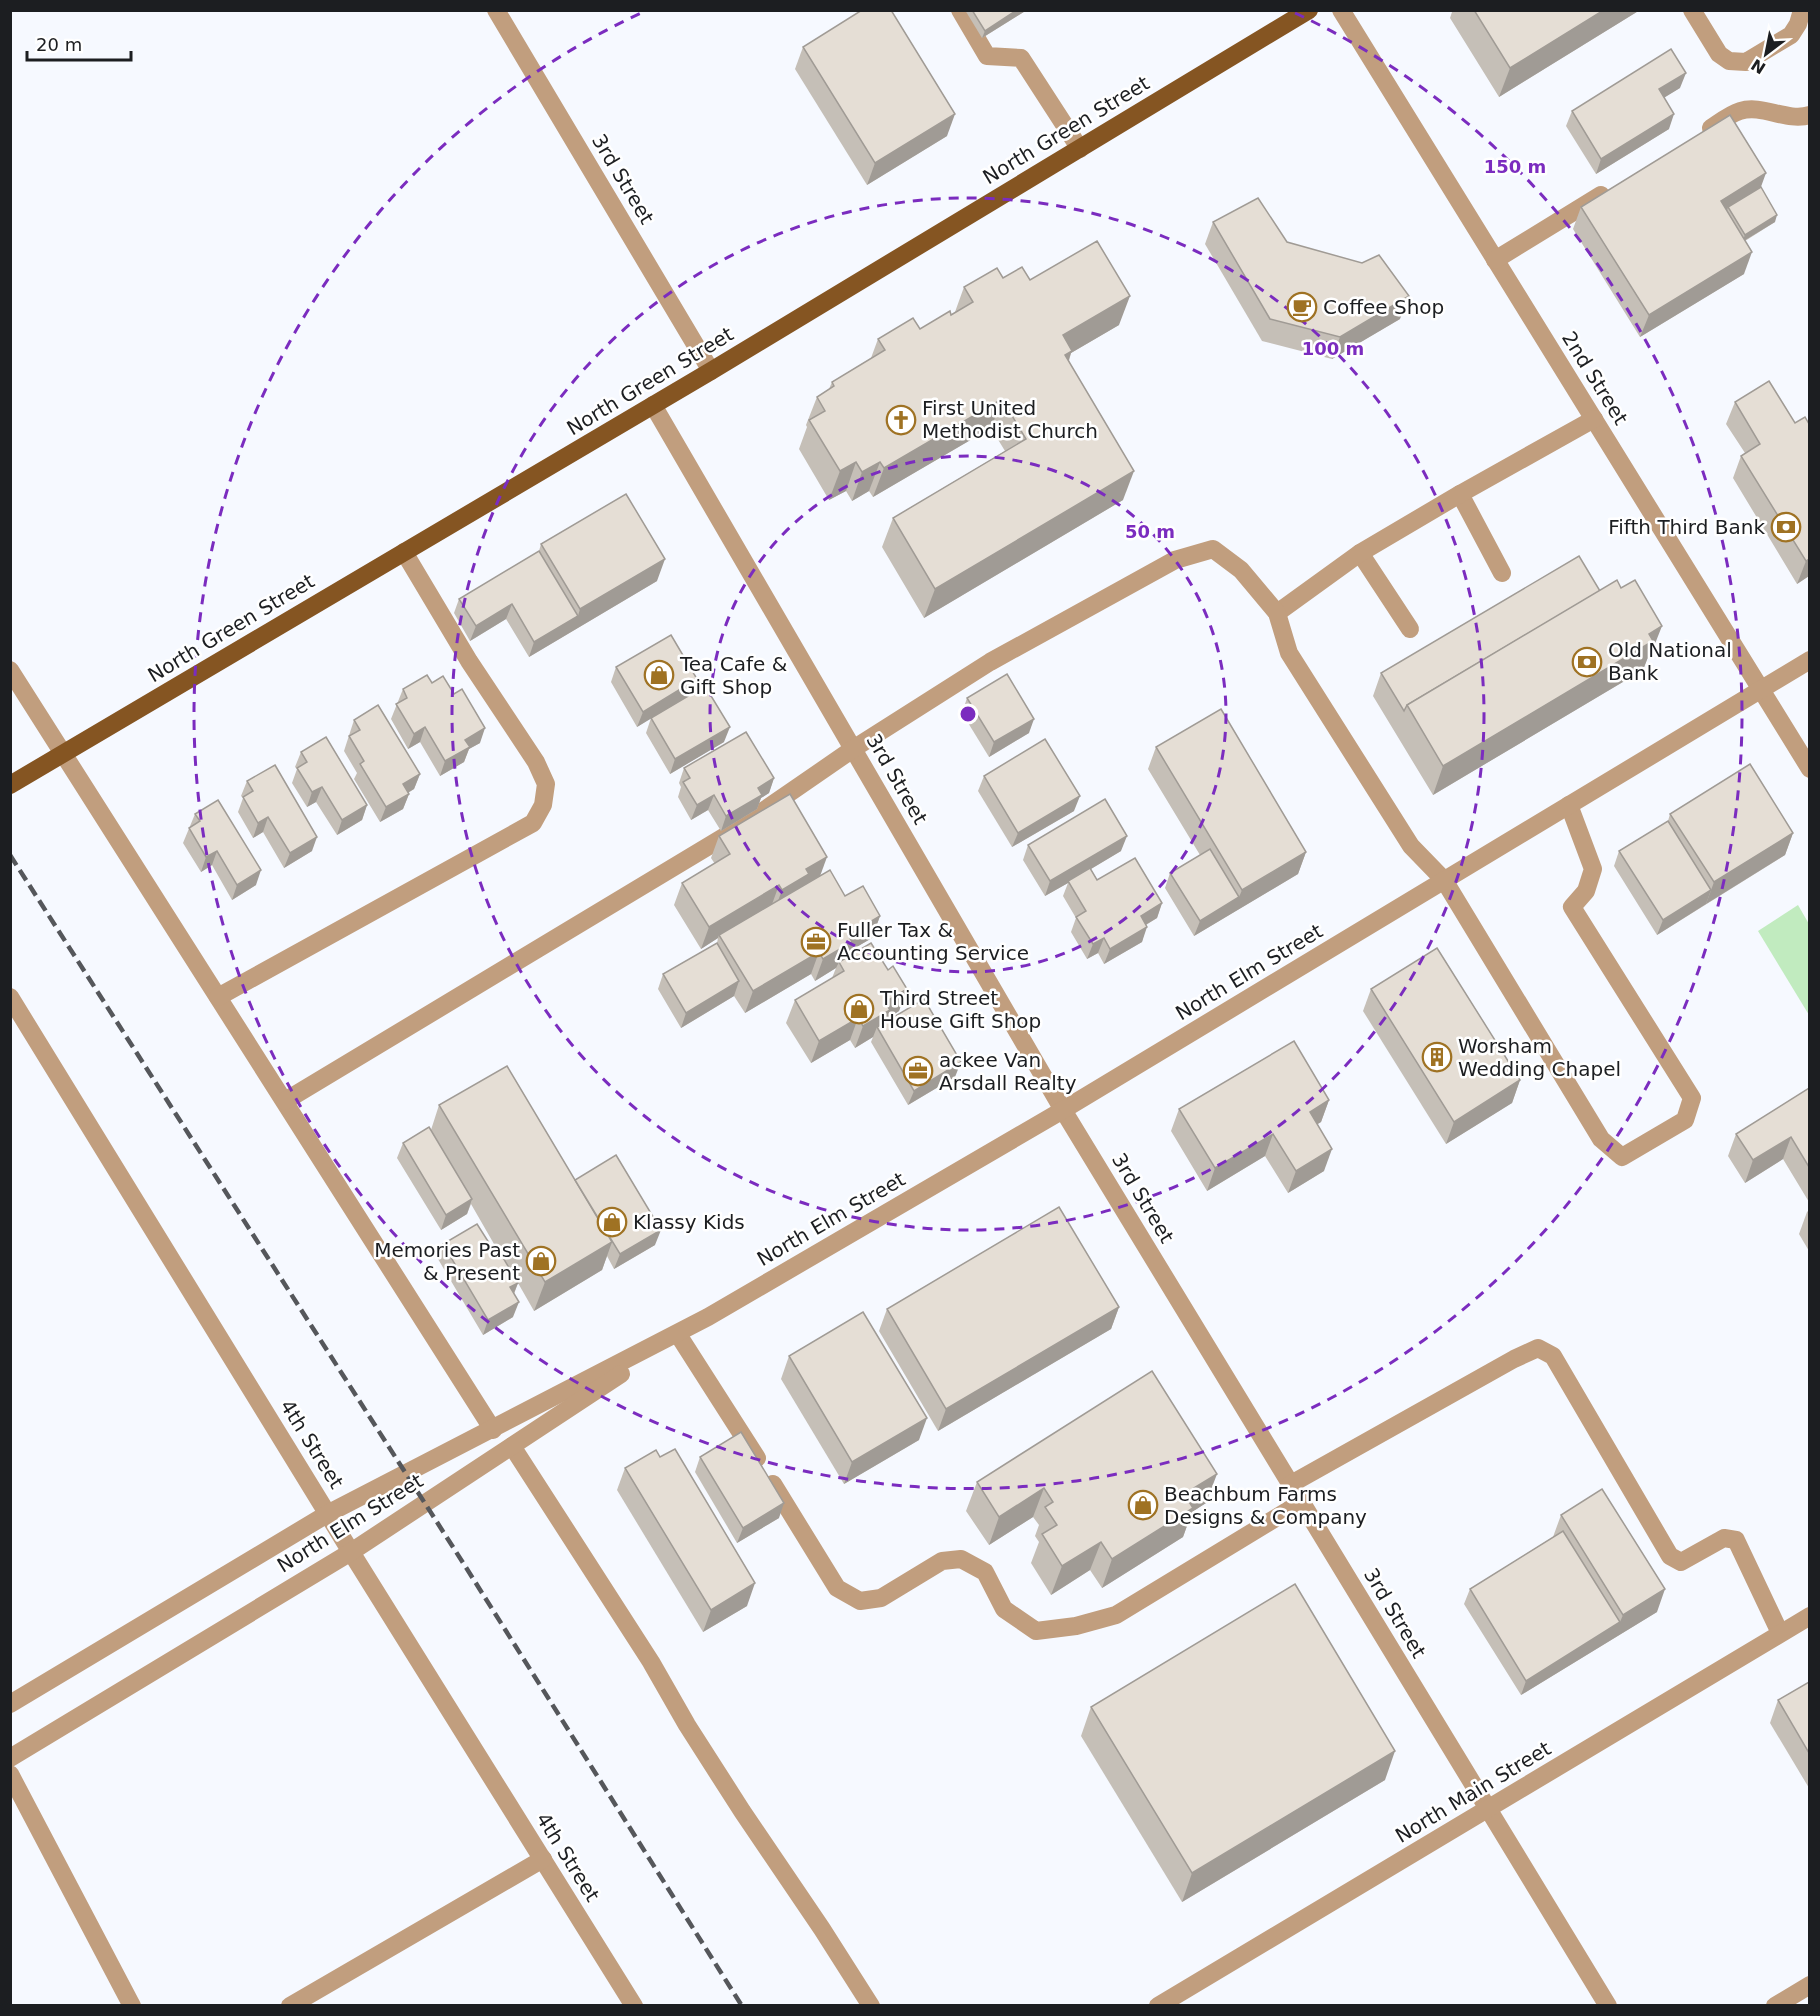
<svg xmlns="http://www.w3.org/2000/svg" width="1820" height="2016" font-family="'DejaVu Sans',sans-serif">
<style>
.green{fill:#c1ebbf}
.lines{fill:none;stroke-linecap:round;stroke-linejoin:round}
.minor{stroke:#c19e7e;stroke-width:18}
.major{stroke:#855522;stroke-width:18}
.rail{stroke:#55575b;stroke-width:4.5;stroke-dasharray:12 6;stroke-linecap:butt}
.wall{fill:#c5bfb7}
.shaded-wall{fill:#a09b95}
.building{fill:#e5ded5;stroke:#a09b95;stroke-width:1.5}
.ring{fill:none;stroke:#7b2cbf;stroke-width:3;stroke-dasharray:10 8}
.labels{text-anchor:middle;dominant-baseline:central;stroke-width:5;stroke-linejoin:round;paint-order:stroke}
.street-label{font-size:20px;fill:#1c1e21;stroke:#fff}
.poi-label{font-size:20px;fill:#1c1e21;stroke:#fff;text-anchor:start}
.centre{fill:#7b2cbf;stroke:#fff;stroke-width:3}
.ring-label{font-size:18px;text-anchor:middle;font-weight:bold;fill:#7b2cbf;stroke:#fff;stroke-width:5;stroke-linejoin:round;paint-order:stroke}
</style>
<rect width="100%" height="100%" fill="#f6f9ff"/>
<path class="green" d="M1798 905 1809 924V1015L1758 931Z"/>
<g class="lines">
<g class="minor">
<path d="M496 10 711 371"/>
<path d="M960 10 987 56 1021 58 1080 149"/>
<path d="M1341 10 1810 769"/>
<path d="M1692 10 1719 54 1729 61 1746 62 1791 35 1798 24 1802 10"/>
<path d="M1711 128C1720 122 1730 114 1740 111 1763 104 1786 122 1810 115"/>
<path d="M1495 260 1601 195"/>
<path d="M653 405 1063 1110 1608 2006"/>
<path d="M1460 494 1502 573"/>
<path d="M1360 553 1410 629"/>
<path d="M1277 613 1360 553 1460 494 1594 419"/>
<path d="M10 670 493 1430"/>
<path d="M10 997 351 1552 634 2006"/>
<path d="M218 997 533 823 543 805 546 784 536 762 469 661 404 552"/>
<path d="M285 1101 737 829 853 749 990 662 1175 560 1213 549 1241 570 1277 613 1289 653 1411 846 1444 880 1601 1139 1622 1157 1685 1120 1692 1098 1572 907 1586 891 1593 869 1569 805"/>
<path d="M679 1336 757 1458"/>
<path d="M512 1446 651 1662 687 1725 742 1811 822 1929 871 2006"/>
<path d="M773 1484 837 1588 860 1601 881 1598 942 1561 961 1559 985 1572 1004 1609 1036 1631 1076 1626 1116 1615 1302 1502"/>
<path d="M1291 1484 1514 1359 1538 1348 1553 1356 1670 1556 1681 1562 1724 1538 1736 1540 1780 1633"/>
<path d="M10 1704 329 1513 708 1317 1063 1110 1810 660"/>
<path d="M10 1758 351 1552 621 1374"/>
<path d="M10 1774 132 2006"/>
<path d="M290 2006 543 1859"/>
<path d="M1158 2006 1810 1616"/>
<path d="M1775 2006 1810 1985"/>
</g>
<path class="major" d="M10 785 711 371 1309 10"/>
<path class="rail" d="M10 855 467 1569 742 2006"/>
</g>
<g class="wall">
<path d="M965 10H1027L982 38Z"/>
<path d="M1452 10H1640L1499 97 1450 18 1452 12Z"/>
<path d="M803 47 947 136 867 185 795 69Z"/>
<path d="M1680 88 1664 97 1669 129 1596 174 1566 126 1572 111Z"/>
<path d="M1761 187 1775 222 1745 241 1744 274 1640 337 1573 229 1581 207Z"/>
<path d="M1213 222 1287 242 1400 319 1332 359 1262 341 1205 244Z"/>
<path d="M1003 278 1030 280 1119 325 1071 353 1069 361 1123 500 924 618 882 547 893 518 1005 451 991 428 873 497 869 491 852 501 846 491 829 500 799 449 807 427 806 425 817 397 829 389 832 382 871 358 878 339 920 329 951 315 955 312 964 287Z"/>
<path d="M1735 402 1795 423 1809 576 1797 584 1733 478 1741 456 1745 453 1726 424Z"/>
<path d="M541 544 657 581 529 657 506 619 470 641 454 613 459 599 539 551Z"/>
<path d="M1600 591 1651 654 1648 657 1643 670 1433 795 1373 696 1381 673Z"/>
<path d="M616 667 697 679 692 694 724 742 670 774 646 733 651 718 637 727 611 682Z"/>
<path d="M432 683 480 743 469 749 464 762 440 776 420 742 408 749 391 719 403 689Z"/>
<path d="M967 698 1029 733 989 757 962 713Z"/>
<path d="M354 720 420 774 414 789 408 793 409 794 403 809 380 822 354 779 357 773 344 751Z"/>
<path d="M1156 747 1306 852 1298 874 1194 936 1165 888 1170 873 1200 855 1148 769Z"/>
<path d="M301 752 367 805 362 820 337 835 316 802 307 807 292 783 297 769 295 767Z"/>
<path d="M684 768 774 778 769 793 761 798 757 809 721 831 708 810 691 820 678 797 681 787 679 783Z"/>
<path d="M984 776 1074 811 1012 847 978 791Z"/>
<path d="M247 781 312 851 284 868 263 832 253 838 238 812 243 798 241 796Z"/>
<path d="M195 814 256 885 232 900 212 865 201 872 183 843Z"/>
<path d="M1670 814 1793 833 1785 855 1657 935 1614 866 1619 851 1668 821Z"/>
<path d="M719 836 820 875 845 896 880 916 872 938 848 952 846 957 888 970 907 989 899 1011 887 1019 885 1022 955 1077 908 1105 871 1042 873 1037 855 1048 850 1040 811 1063 786 1023 795 1000 832 978 836 968 815 981 811 974 745 1013 734 996 681 1028 658 989 663 974 717 943 718 938 701 949 674 905 682 883 715 864 711 858Z"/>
<path d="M1028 845 1121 851 1091 869 1097 880 1162 903 1157 918 1146 925 1142 942 1104 964 1098 953 1087 959 1071 932 1076 918 1063 896 1068 883 1045 896 1023 860Z"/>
<path d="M1371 989 1520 1080 1512 1103 1446 1144 1363 1011Z"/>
<path d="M1809 1088V1202L1783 1159 1745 1183 1728 1156 1736 1134Z"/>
<path d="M1329 1100 1321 1122 1317 1124 1324 1171 1288 1193 1265 1156 1207 1191 1171 1131 1179 1109Z"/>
<path d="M439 1105 575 1180 655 1245 614 1269 607 1256 602 1270 534 1311 518 1283 514 1294 513 1317 483 1335 438 1259 443 1244 491 1246 494 1244 471 1204 467 1214 441 1230 397 1158 403 1143 431 1130Z"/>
<path d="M1809 1210V1251L1799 1234 1807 1212Z"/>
<path d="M1119 1307 1111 1329 938 1431 879 1331 887 1309Z"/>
<path d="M789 1356 919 1440 844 1484 781 1379Z"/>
<path d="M700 1457 779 1518 737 1543 695 1472Z"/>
<path d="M625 1468 747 1606 703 1632 617 1490Z"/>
<path d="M977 1482 1206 1503 1192 1512 1183 1537 1102 1588 1090 1570 1051 1595 1031 1563 1039 1542 1035 1536 1039 1525 1033 1517 989 1545 966 1511Z"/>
<path d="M1561 1515 1657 1612 1521 1695 1464 1604 1470 1589 1553 1537Z"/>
<path d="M1809 1682V1788L1770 1723 1778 1700Z"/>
<path d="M1091 1707 1385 1780 1182 1902 1081 1736Z"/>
</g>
<g class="shaded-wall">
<path d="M1017 10H1027L982 38 985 31Z"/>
<path d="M1604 10H1640L1499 97 1510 68Z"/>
<path d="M1686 73 1680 88 1654 104 1659 89Z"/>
<path d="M955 114 947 136 867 185 875 163Z"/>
<path d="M1674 114 1669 129 1596 174 1601 159Z"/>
<path d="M1766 173 1758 195 1728 207 1726 215 1721 201Z"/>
<path d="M1777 215 1775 222 1742 242 1745 235Z"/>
<path d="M1752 252 1744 274 1640 337 1649 315Z"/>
<path d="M1130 296 1119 325 1071 353 1062 380 1063 335Z"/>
<path d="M1409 296 1400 319 1332 359 1340 337Z"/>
<path d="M1002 399 991 428 873 497 884 468Z"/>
<path d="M856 462 846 491 829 500 840 471Z"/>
<path d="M880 462 869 491 852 501 862 472Z"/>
<path d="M1134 471 1123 500 924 618 935 589Z"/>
<path d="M665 559 657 581 529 657 534 642 578 616 580 609Z"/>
<path d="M1809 559V576L1797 584 1806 561Z"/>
<path d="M512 604 506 619 470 641 476 626Z"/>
<path d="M1662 626 1651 654 1648 657 1643 670 1433 795 1443 766Z"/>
<path d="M697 679 692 694 637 727 643 712Z"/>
<path d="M1034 719 1029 733 989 757 994 742Z"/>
<path d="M425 727 420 742 408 749 414 734Z"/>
<path d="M730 727 724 742 670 774 675 759Z"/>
<path d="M485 728 480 743 469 749 464 762 440 776 445 761 465 740Z"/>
<path d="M420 774 414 789 397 799 403 784Z"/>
<path d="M774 778 769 793 761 798 757 809 721 831 726 816 758 788Z"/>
<path d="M322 787 316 802 307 807 312 792Z"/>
<path d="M409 794 403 809 380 822 386 807Z"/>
<path d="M714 795 708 810 691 820 697 805Z"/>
<path d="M1080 796 1074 811 1012 847 1018 833Z"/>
<path d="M367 805 362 820 337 835 342 820Z"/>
<path d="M268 817 263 832 253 838 258 823Z"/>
<path d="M1793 833 1785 855 1706 904 1714 882Z"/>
<path d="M1127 836 1121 851 1069 882 1068 881V883L1045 896 1050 881Z"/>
<path d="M317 837 312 851 284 868 290 853Z"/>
<path d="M217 851 212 865 201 872 206 857Z"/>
<path d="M1306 852 1298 874 1194 936 1200 921 1239 897 1242 890Z"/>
<path d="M827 857 819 879 774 912 782 890 806 869Z"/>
<path d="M261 870 256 885 232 900 237 885Z"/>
<path d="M779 885 771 907 719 935 718 938 701 949 709 927Z"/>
<path d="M1711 890 1706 904 1657 935 1663 920Z"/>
<path d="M1162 903 1157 918 1135 931 1141 916Z"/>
<path d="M880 916 872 938 848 952 844 964 839 962 836 968 815 981 823 959 848 935Z"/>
<path d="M1147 927 1142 942 1104 964 1110 949Z"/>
<path d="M1104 938 1098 953 1087 959 1093 944Z"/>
<path d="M819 952 811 974 745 1013 753 991Z"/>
<path d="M739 981 734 996 681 1028 686 1013Z"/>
<path d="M907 989 899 1011 887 1019 882 1032 877 1027 873 1037 855 1048 863 1026 885 1002Z"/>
<path d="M858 1018 850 1040 811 1063 819 1041Z"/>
<path d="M961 1062 955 1077 908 1105 914 1091Z"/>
<path d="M1520 1080 1512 1103 1446 1144 1454 1122Z"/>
<path d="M1329 1100 1321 1122 1302 1134 1310 1112Z"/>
<path d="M1273 1134 1265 1156 1207 1191 1215 1168Z"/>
<path d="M1791 1137 1783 1159 1745 1183 1753 1160Z"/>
<path d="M1332 1149 1324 1171 1288 1193 1296 1171Z"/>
<path d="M472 1199 467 1214 441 1230 446 1215Z"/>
<path d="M661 1230 655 1245 614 1269 620 1254Z"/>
<path d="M612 1242 602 1270 534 1311 545 1282Z"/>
<path d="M518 1283 512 1298 510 1287Z"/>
<path d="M519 1302 513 1317 483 1335 488 1320Z"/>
<path d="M1119 1307 1111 1329 938 1431 946 1409Z"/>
<path d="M927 1418 919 1440 844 1484 852 1462Z"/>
<path d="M1217 1474 1206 1503 1192 1512 1183 1537 1102 1588 1112 1559 1184 1494Z"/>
<path d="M1044 1488 1033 1517 989 1545 999 1517Z"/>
<path d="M784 1503 779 1518 737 1543 743 1528Z"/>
<path d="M1101 1542 1090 1570 1051 1595 1062 1566Z"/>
<path d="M755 1583 747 1606 703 1632 711 1610Z"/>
<path d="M1665 1589 1657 1612 1521 1695 1526 1681 1620 1622 1623 1615Z"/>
<path d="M1395 1751 1385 1780 1182 1902 1192 1873Z"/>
</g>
<g class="building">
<path d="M862 10H891L955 114 875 163 803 47Z"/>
<path d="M972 10H1017L985 31Z"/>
<path d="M1474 10H1604L1510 68Z"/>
<path d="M1671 49 1686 73 1659 89 1674 114 1601 159 1572 111Z"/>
<path d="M1730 115 1766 173 1721 201 1752 252 1649 315 1581 207Z"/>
<path d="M1761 187 1777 215 1745 235 1728 207Z"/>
<path d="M1258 198 1287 242 1362 263 1379 255 1409 296 1340 337 1270 319 1213 222Z"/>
<path d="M1097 241 1130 296 1063 335 1072 351 1065 355 1134 471 935 589 893 518 1026 439 1002 399 884 468 880 462 862 472 856 462 840 471 809 420 825 411 817 397 834 386 832 382 885 350 878 339 913 318 920 329 950 311 951 315 973 302 964 287 997 268 1003 278 1022 267 1030 280Z"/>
<path d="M1769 381 1795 423 1805 417 1809 424V559L1806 561 1741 456 1760 444 1735 402Z"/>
<path d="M626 494 665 559 580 609 541 544Z"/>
<path d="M539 551 578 616 534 642 512 604 476 626 459 599Z"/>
<path d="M1579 556 1600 591 1407 705 1404 711 1381 673Z"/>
<path d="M1617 580 1621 588 1635 580 1662 626 1649 634 1653 641 1443 766 1407 705Z"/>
<path d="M671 635 697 679 643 712 616 667Z"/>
<path d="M1007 674 1034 719 994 742 967 698Z"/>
<path d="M427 675 432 683 443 676 454 694 462 689 485 728 465 740 470 747 445 761 425 727 414 734 396 704 407 698 403 689Z"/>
<path d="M705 686 730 727 675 759 651 718Z"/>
<path d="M378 705 420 774 403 784 409 794 386 807 360 764 364 761 349 736 360 730 354 720Z"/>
<path d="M1221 709 1306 852 1242 890 1156 747Z"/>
<path d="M746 732 774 778 758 788 762 795 726 816 714 795 697 805 683 782 690 778 684 768Z"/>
<path d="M326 737 367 805 342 820 322 787 312 792 297 768 307 762 301 752Z"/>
<path d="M1045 739 1080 796 1018 833 984 776Z"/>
<path d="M1750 764 1793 833 1714 882 1670 814Z"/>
<path d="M275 765 317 837 290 853 268 817 258 823 243 797 253 791 247 781Z"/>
<path d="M790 794 827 857 806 869 809 874 782 890 779 885 709 927 682 883 730 854 719 836Z"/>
<path d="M1105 799 1127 836 1050 881 1028 845Z"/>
<path d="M218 800 261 870 237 885 217 851 206 857 189 828 200 821 195 814Z"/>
<path d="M1668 821 1711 890 1663 920 1619 851Z"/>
<path d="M1210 849 1239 897 1200 921 1170 873Z"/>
<path d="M1135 858 1162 903 1141 916 1147 927 1110 949 1104 938 1093 944 1076 917 1086 911 1068 881 1090 868 1097 880Z"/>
<path d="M830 870 845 896 863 886 880 916 848 935 852 942 823 959 819 952 753 991 719 935Z"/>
<path d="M717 943 739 981 686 1013 663 974Z"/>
<path d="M871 943 888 970 893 966 907 989 885 1002 890 1010 863 1026 858 1018 819 1041 795 1000 844 971 839 962Z"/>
<path d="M1437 948 1520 1080 1454 1122 1371 989Z"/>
<path d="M924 999 961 1062 914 1091 877 1027Z"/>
<path d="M1294 1041 1329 1100 1310 1112 1332 1149 1296 1171 1273 1134 1215 1168 1179 1109Z"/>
<path d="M507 1066 612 1242 545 1282 439 1105Z"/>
<path d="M1809 1088V1167L1791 1137 1753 1160 1736 1134Z"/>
<path d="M429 1127 472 1199 446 1215 403 1143Z"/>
<path d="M616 1155 661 1230 620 1254 575 1180Z"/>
<path d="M1059 1207 1119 1307 946 1409 887 1309Z"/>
<path d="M477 1224 491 1246 495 1244 518 1283 510 1287 519 1302 488 1320 443 1244Z"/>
<path d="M863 1312 927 1418 852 1462 789 1356Z"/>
<path d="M1152 1371 1217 1474 1184 1494 1193 1508 1112 1559 1101 1542 1062 1566 1042 1534 1057 1525 1045 1507 1053 1502 1044 1488 999 1517 977 1482Z"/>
<path d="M741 1432 784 1503 743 1528 700 1457Z"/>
<path d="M675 1449 755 1583 711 1610 625 1468 656 1450 660 1457Z"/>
<path d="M1602 1489 1665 1589 1623 1615 1561 1515Z"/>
<path d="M1563 1531 1620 1622 1526 1681 1470 1589Z"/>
<path d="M1295 1584 1395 1751 1192 1873 1091 1707Z"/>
<path d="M1809 1682V1753L1778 1700Z"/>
</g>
<g class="ring">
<circle cx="968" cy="714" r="258"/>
<circle cx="968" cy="714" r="516"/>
<path d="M1295 13A774 774 0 1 1 641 13"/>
</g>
<defs>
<g id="cafe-ring" transform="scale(1.5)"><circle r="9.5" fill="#fff" stroke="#9f7223" stroke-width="1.5"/><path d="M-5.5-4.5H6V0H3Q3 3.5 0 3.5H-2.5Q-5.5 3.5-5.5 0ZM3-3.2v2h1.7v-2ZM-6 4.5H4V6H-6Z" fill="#9f7223"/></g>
<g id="church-ring" transform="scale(1.5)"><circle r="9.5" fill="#fff" stroke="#9f7223" stroke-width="1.5"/><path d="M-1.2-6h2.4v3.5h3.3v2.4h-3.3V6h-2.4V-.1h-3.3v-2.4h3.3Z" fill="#9f7223"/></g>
<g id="bank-ring" transform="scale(1.5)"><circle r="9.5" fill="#fff" stroke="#9f7223" stroke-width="1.5"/><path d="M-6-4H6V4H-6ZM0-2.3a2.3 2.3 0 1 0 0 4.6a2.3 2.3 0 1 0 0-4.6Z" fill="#9f7223"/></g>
<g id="shop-ring" transform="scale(1.5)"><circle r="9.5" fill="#fff" stroke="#9f7223" stroke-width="1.5"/><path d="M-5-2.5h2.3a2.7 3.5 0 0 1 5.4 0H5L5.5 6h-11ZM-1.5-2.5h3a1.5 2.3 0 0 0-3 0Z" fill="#9f7223"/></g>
<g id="office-ring" transform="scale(1.5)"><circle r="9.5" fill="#fff" stroke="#9f7223" stroke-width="1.5"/><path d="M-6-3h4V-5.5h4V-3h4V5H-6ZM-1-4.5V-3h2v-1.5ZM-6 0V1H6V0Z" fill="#9f7223"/></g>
<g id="building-ring" transform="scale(1.5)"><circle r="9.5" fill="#fff" stroke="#9f7223" stroke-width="1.5"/><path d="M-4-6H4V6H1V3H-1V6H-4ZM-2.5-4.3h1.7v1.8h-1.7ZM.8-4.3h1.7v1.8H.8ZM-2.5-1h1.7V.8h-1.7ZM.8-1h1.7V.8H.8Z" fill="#9f7223"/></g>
</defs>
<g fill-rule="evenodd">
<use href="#cafe-ring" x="1302" y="307"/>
<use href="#church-ring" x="901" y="420"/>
<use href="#bank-ring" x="1786" y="527"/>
<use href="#bank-ring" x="1587" y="662"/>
<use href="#shop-ring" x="659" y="675"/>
<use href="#office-ring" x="816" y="942"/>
<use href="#shop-ring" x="859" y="1009"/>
<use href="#building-ring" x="1437" y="1057"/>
<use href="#office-ring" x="918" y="1071"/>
<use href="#shop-ring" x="612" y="1222"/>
<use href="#shop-ring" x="541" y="1261"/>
<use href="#shop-ring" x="1143" y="1505"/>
</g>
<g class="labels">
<g class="street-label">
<text transform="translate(1066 130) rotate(-31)">North Green Street</text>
<text transform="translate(623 179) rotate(59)">3rd Street</text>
<text transform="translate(1595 378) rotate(58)">2nd Street</text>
<text transform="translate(650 381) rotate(-31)">North Green Street</text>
<text transform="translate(231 628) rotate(-31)">North Green Street</text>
<text transform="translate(897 779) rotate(60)">3rd Street</text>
<text transform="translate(1249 972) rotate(-31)">North Elm Street</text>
<text transform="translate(1143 1198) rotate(59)">3rd Street</text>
<text transform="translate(831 1219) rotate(-30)">North Elm Street</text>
<text transform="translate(312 1444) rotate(58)">4th Street</text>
<text transform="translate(350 1523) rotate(-32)">North Elm Street</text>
<text transform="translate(1395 1613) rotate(59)">3rd Street</text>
<text transform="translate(1473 1792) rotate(-31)">North Main Street</text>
<text transform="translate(568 1857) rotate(58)">4th Street</text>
</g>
<g class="poi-label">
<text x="1323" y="307">Coffee Shop</text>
<text x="922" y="408">First United<tspan x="922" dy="23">Methodist Church</tspan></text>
<text x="1765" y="527" text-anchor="end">Fifth Third Bank</text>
<text x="1608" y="650">Old National<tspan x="1608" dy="23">Bank</tspan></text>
<text x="680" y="664">Tea Cafe &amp;<tspan x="680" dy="23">Gift Shop</tspan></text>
<text x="837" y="930">Fuller Tax &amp;<tspan x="837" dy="23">Accounting Service</tspan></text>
<text x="880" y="998">Third Street<tspan x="880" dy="23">House Gift Shop</tspan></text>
<text x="1458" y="1046">Worsham<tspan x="1458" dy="23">Wedding Chapel</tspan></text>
<text x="939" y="1060">ackee Van<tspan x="939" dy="23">Arsdall Realty</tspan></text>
<text x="633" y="1222">Klassy Kids</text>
<text x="520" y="1250" text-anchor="end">Memories Past<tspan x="520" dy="23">&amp; Present</tspan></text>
<text x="1164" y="1494">Beachbum Farms<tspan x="1164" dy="23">Designs &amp; Company</tspan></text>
</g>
</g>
<circle cx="968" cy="714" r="9" class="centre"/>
<g class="ring-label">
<text x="1515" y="173">150 m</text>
<text x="1333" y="355">100 m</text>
<text x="1150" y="538">50 m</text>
</g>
<rect width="1820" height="2016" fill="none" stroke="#1c1e21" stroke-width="24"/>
<g transform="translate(1766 54) rotate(212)" stroke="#ffffff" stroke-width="4.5" paint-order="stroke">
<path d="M0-4.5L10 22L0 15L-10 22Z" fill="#1c1e21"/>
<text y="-9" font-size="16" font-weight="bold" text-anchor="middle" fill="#1c1e21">N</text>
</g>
<path d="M27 51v9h104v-9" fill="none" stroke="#1c1e21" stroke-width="3"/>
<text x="36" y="51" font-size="18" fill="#1c1e21" stroke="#ffffff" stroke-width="4.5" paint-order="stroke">20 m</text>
</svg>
